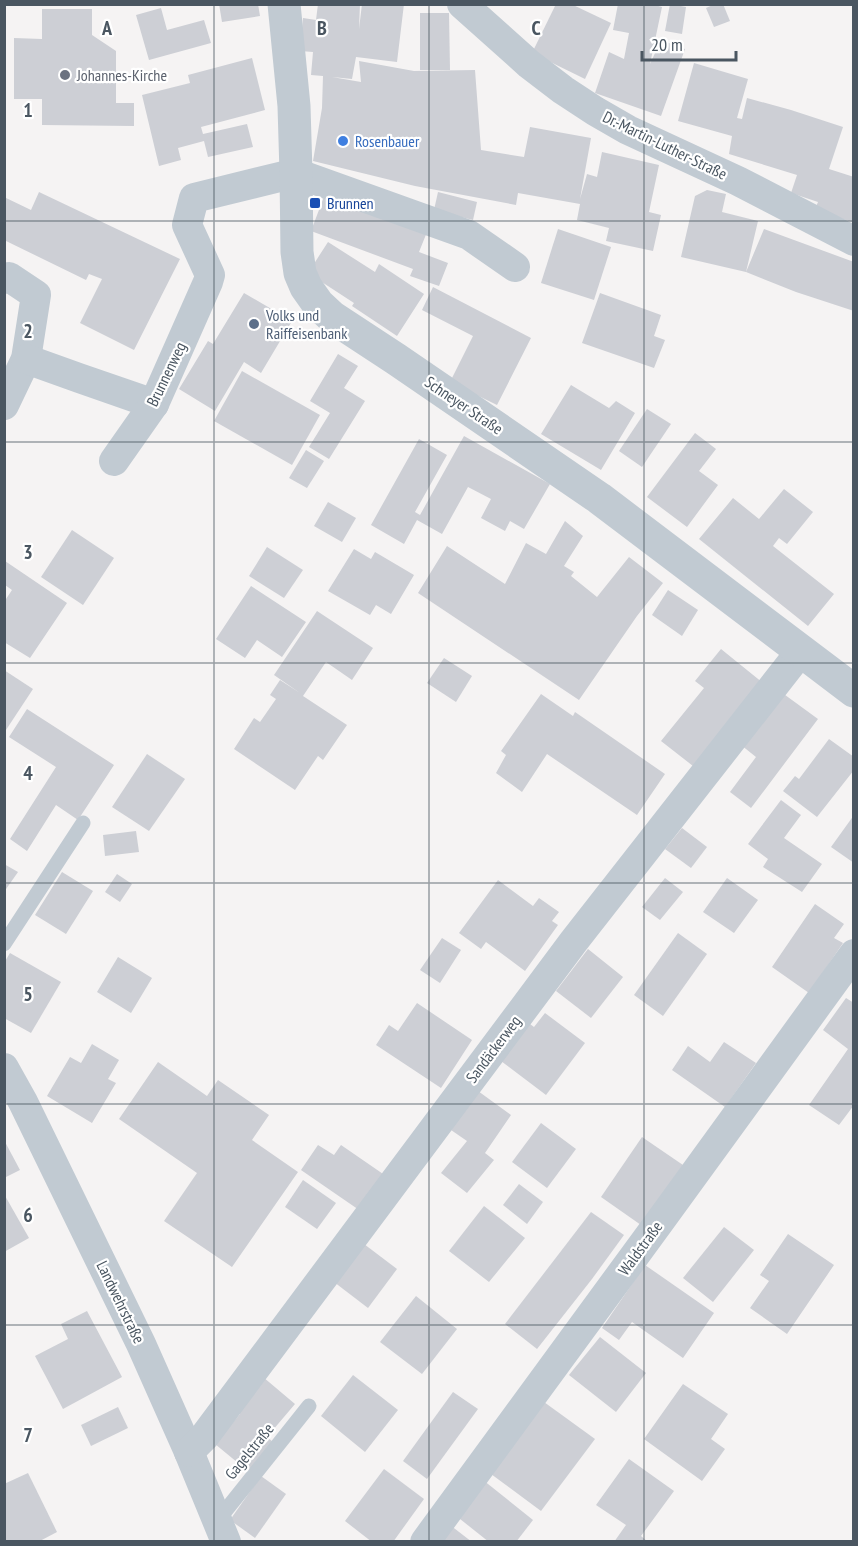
<svg xmlns="http://www.w3.org/2000/svg" width="858" height="1546" font-family="'PT Sans Narrow',sans-serif">
<style>
.building{fill:#cdcfd5}
.lines{fill:none;stroke-linecap:round;stroke-linejoin:round}
.service{stroke:#c1cad2;stroke-width:15}
.minor{stroke:#c1cad2;stroke-width:30}
.tertiary{stroke:#c1cad2;stroke-width:33}
.grid{fill:none;stroke:#4a5661;stroke-width:1.5;stroke-opacity:0.55}
.worship-dot{fill:#6b7280;stroke:#fff;stroke-width:2}
.shop-dot{fill:#3f7fe0;stroke:#fff;stroke-width:2}
.transit-dot{fill:#1a4fb4;stroke:#fff;stroke-width:2}
.service-dot{fill:#5c6f8a;stroke:#fff;stroke-width:2}
.labels{text-anchor:middle;dominant-baseline:central;stroke-width:4.5;stroke-linejoin:round;paint-order:stroke}
.worship-label{font-size:16px;fill:#5b616d;stroke:#fff;text-anchor:start}
.shop-label{font-size:16px;fill:#366cbe;stroke:#fff;text-anchor:start}
.street-label{font-size:16px;fill:#4a5661;stroke:#fff}
.transit-label{font-size:16px;fill:#164399;stroke:#fff;text-anchor:start}
.service-label{font-size:16px;fill:#4e5e75;stroke:#fff;text-anchor:start}
.grid-label{font-size:20px;text-anchor:middle;font-weight:bold;fill:#4a5661;stroke:#fff;stroke-width:4.5;stroke-linejoin:round;paint-order:stroke}
</style>
<rect width="100%" height="100%" fill="#f5f3f3"/>
<g class="building">
<path d="M219 4H258L260 16 222 22Z"/>
<path d="M318 4H360L359 29 362 4H404L397 62 356 57 352 79 332 77 361 82 359 61 414 71 475 70 481 150 524 157 530 127 591 138 580 199 587 174 597 177 602 152 659 165 649 212 661 215 653 251 606 241 609 228 577 220 580 204 518 193 516 205 415 186 313 161 322 108 323 76 311 75 313 52 300 51 303 18 316 20Z"/>
<path d="M556 4H571L611 23 585 79 532 53Z"/>
<path d="M618 4H651L662 7 650 64 661 40 685 49 661 116 595 93 609 52 624 59 629 33 613 30Z"/>
<path d="M670 4 686 7 682 34 665 31Z"/>
<path d="M715 4H723L730 21 714 27 706 8Z"/>
<path d="M161 8 167 30 204 20 211 43 149 60 136 15Z"/>
<path d="M42 9H92V35L116 51V103H134V126L42 125V99H14V38L42 39Z"/>
<path d="M420 13H449L450 70H420Z"/>
<path d="M252 58 265 110 201 127 203 134 247 124 253 147 208 157 204 141 178 148 181 160 159 166 142 95 190 83 188 75Z"/>
<path d="M694 63 748 79 737 118 742 119 747 98 791 110 843 127 829 169 854 177V223L815 209 818 202 791 193 797 175 729 154 732 136 678 121Z"/>
<path d="M707 190 726 194 722 212 758 221 746 272 764 229 854 262V311L796 292 746 272 681 257 695 196Z"/>
<path d="M39 192 180 259 134 350 80 323 102 279 89 274 86 280 4 240V197L31 210Z"/>
<path d="M438 192 477 202 473 220 434 210Z"/>
<path d="M325 194 427 232 419 252 448 263 439 286 410 276 413 269 311 231Z"/>
<path d="M558 229 611 247 594 300 541 283Z"/>
<path d="M328 242 375 272 379 264 424 294 397 336 352 306 354 303 308 273Z"/>
<path d="M433 287 531 338 497 405 450 382 473 336 422 310Z"/>
<path d="M244 293 292 321 261 373 244 362 215 411 179 389 208 341 213 344Z"/>
<path d="M600 293 661 315 654 336 665 340 654 368 582 343Z"/>
<path d="M338 354 358 366 344 388 365 401 329 459 309 447 330 413 310 401Z"/>
<path d="M242 371 320 415 292 465 214 421Z"/>
<path d="M571 385 609 408 616 401 635 413 601 470 541 434Z"/>
<path d="M647 409 671 424 642 467 619 451Z"/>
<path d="M695 433 716 449 699 471 718 485 687 527 647 497Z"/>
<path d="M464 436 550 484 524 529 510 521 505 531 481 518 491 499 468 487 442 534 417 520 404 544 371 525 419 439 447 455 415 512 420 515Z"/>
<path d="M306 450 324 461 307 488 289 478Z"/>
<path d="M784 489 813 512 787 544 779 538 773 546 834 594 808 626 699 539 733 498 759 519Z"/>
<path d="M328 502 356 518 342 542 314 526Z"/>
<path d="M565 521 583 536 564 566 574 572 571 576 597 597 629 557 663 583 637 616 579 700 418 593 447 546 505 584 526 543 546 554Z"/>
<path d="M72 530 114 558 83 605 41 577Z"/>
<path d="M267 547 303 570 284 598 249 576Z"/>
<path d="M354 549 371 559 375 552 414 575 391 614 376 605 370 615 328 591Z"/>
<path d="M5 561 67 603 30 658 4 642V602L12 590 5 585Z"/>
<path d="M251 586 306 622 282 657 257 640 245 658 216 639Z"/>
<path d="M668 590 698 610 682 636 652 615Z"/>
<path d="M317 611 373 648 352 680 326 662 303 696 347 725 323 760 318 756 295 790 234 749 254 718 260 722 276 699 270 695 280 680 300 693 274 675Z"/>
<path d="M721 649 763 683 693 766 661 741 704 688 695 681Z"/>
<path d="M444 658 472 676 456 702 427 683Z"/>
<path d="M4 670 33 689 4 733Z"/>
<path d="M781 692 818 719 751 808 730 792 756 757 741 745Z"/>
<path d="M541 694 573 716 575 712 665 774 637 815 547 754 522 792 496 773 506 755 501 751Z"/>
<path d="M27 709 114 765 78 820 56 805 27 851 10 839 56 767 9 737Z"/>
<path d="M829 739 854 757V770L817 817 783 791 795 776 799 779Z"/>
<path d="M147 754 185 779 149 831 112 807Z"/>
<path d="M781 800 801 815 784 838 822 864 802 892 763 867 768 859 748 844Z"/>
<path d="M854 815V863L831 847Z"/>
<path d="M682 828 707 847 691 868 665 849Z"/>
<path d="M136 831 139 852 105 856 103 835Z"/>
<path d="M4 864 18 872 4 892Z"/>
<path d="M62 872 93 891 66 934 35 915Z"/>
<path d="M117 874 132 884 120 902 105 892Z"/>
<path d="M665 878 683 892 660 920 642 907Z"/>
<path d="M727 878 758 900 734 933 703 912Z"/>
<path d="M498 880 533 906 539 898 559 912 552 921 558 925 525 971 486 942 481 949 459 933Z"/>
<path d="M815 904 844 924 834 938 843 943 809 993 772 967Z"/>
<path d="M678 933 707 954 663 1016 634 995Z"/>
<path d="M442 938 461 950 440 983 420 970Z"/>
<path d="M588 949 623 977 591 1018 556 991Z"/>
<path d="M10 953 61 982 31 1033 4 1018V963Z"/>
<path d="M118 957 152 978 131 1013 97 992Z"/>
<path d="M846 998 854 1003V1105L839 1125 809 1105 848 1049 823 1030Z"/>
<path d="M417 1003 472 1040 441 1088 376 1045 389 1025 398 1031Z"/>
<path d="M545 1013 585 1043 546 1095 501 1061 530 1024 534 1027Z"/>
<path d="M724 1042 756 1063 725 1107 672 1070 688 1046 710 1062Z"/>
<path d="M92 1044 119 1060 108 1079 116 1083 92 1123 47 1096 70 1057 81 1063Z"/>
<path d="M158 1062 207 1096 218 1080 269 1115 252 1140 298 1172 232 1267 164 1221 197 1173 119 1119Z"/>
<path d="M478 1091 511 1115 485 1153 494 1160 467 1193 441 1173 467 1141 451 1130Z"/>
<path d="M541 1123 576 1149 547 1188 512 1162Z"/>
<path d="M642 1137 683 1165 641 1225 601 1197Z"/>
<path d="M4 1140 20 1170 4 1178Z"/>
<path d="M318 1145 334 1155 341 1145 386 1176 362 1212 301 1170Z"/>
<path d="M303 1180 336 1203 317 1229 285 1207Z"/>
<path d="M519 1184 543 1202 527 1224 503 1205Z"/>
<path d="M4 1194 29 1238 4 1252Z"/>
<path d="M484 1206 525 1238 489 1282 449 1251Z"/>
<path d="M591 1212 624 1235 592 1279 537 1349 505 1324Z"/>
<path d="M724 1227 754 1250 713 1302 683 1278Z"/>
<path d="M788 1234 834 1265 787 1334 750 1308 769 1281 760 1275Z"/>
<path d="M364 1244 397 1269 368 1308 334 1282Z"/>
<path d="M645 1265 714 1313 683 1358 632 1322 619 1340 602 1328Z"/>
<path d="M416 1296 457 1329 422 1374 380 1342Z"/>
<path d="M87 1311 122 1377 63 1409 35 1356 68 1339 61 1324Z"/>
<path d="M600 1337 646 1373 616 1412 569 1375Z"/>
<path d="M353 1375 398 1410 365 1452 321 1416Z"/>
<path d="M263 1377 295 1404 267 1437 273 1442 249 1472 215 1444 240 1414 235 1411Z"/>
<path d="M683 1384 728 1414 711 1439 725 1449 702 1481 644 1439Z"/>
<path d="M453 1392 478 1409 427 1479 403 1461Z"/>
<path d="M544 1402 595 1439 541 1511 491 1474Z"/>
<path d="M118 1407 128 1428 91 1446 81 1425Z"/>
<path d="M629 1459 674 1491 641 1536 648 1542H614L626 1525 596 1505Z"/>
<path d="M384 1469 424 1499 393 1542H372L345 1521Z"/>
<path d="M28 1473 57 1532 38 1542H4V1484Z"/>
<path d="M261 1476 286 1494 255 1538 230 1520Z"/>
<path d="M483 1480 533 1520 516 1542H489L455 1515Z"/>
<path d="M450 1525 472 1542H438Z"/>
</g>
<g class="lines">
<g class="service">
<path d="M4 944 83 823"/>
<path d="M218 1520 309 1406"/>
</g>
<g class="minor">
<path d="M462 4 529 64 563 90 595 111 628 130 738 181 854 241"/>
<path d="M4 279 9 277 36 295 26 359 4 405"/>
<path d="M26 359 79 378 154 404"/>
<path d="M114 461 154 404 208 282 210 275 187 225 194 198 296 173 469 235 515 267"/>
<path d="M4 1068 23 1102 141 1344 189 1452 226 1542"/>
<path d="M189 1452 204 1437 574 941 801 651"/>
<path d="M425 1542 663 1217 854 954"/>
</g>
<path class="tertiary" d="M284 4 294 106 296 173 297 252 300 273 306 287 318 304 332 317 396 359 599 498 854 691"/>
</g>
<path class="grid" d="M214 4V1542M429 4V1542M644 4V1542M4 221H854M4 442H854M4 663H854M4 883H854M4 1104H854M4 1325H854"/>
<circle class="worship-dot" cx="65" cy="75" r="6"/>
<circle class="shop-dot" cx="343" cy="141" r="6"/>
<rect class="transit-dot" x="309" y="197" width="12" height="12" rx="3"/>
<circle class="service-dot" cx="254" cy="324" r="6"/>
<g class="labels">
<g class="worship-label">
<text x="77" y="75">Johannes-Kirche</text>
</g>
<g class="shop-label">
<text x="355" y="141">Rosenbauer</text>
</g>
<g class="street-label">
<text transform="translate(665 145) rotate(26)">Dr.-Martin-Luther-Straße</text>
<text transform="translate(166 374) rotate(-64)">Brunnenweg</text>
<text transform="translate(464 405) rotate(34)">Schneyer Straße</text>
<text transform="translate(493 1049) rotate(-53)">Sandäckerweg</text>
<text transform="translate(640 1248) rotate(-54)">Waldstraße</text>
<text transform="translate(121 1302) rotate(64)">Landwehrstraße</text>
<text transform="translate(249 1451) rotate(-51)">Gagelstraße</text>
</g>
<g class="transit-label">
<text x="327" y="203">Brunnen</text>
</g>
<g class="service-label">
<text x="266" y="315">Volks und<tspan x="266" dy="18">Raiffeisenbank</tspan></text>
</g>
</g>
<g class="grid-label">
<text x="107" y="35">A</text>
<text x="322" y="35">B</text>
<text x="536" y="35">C</text>
<text x="28" y="117">1</text>
<text x="28" y="338">2</text>
<text x="28" y="559">3</text>
<text x="28" y="780">4</text>
<text x="28" y="1001">5</text>
<text x="28" y="1222">6</text>
<text x="28" y="1442">7</text>
</g>
<rect width="858" height="1546" fill="none" stroke="#4a5661" stroke-width="12"/>
<path d="M642 51v9h94v-9" fill="none" stroke="#4a5661" stroke-width="3"/>
<text x="651" y="51" font-size="18" fill="#4a5661" stroke="#ffffff" stroke-width="4.5" paint-order="stroke">20 m</text>
</svg>
